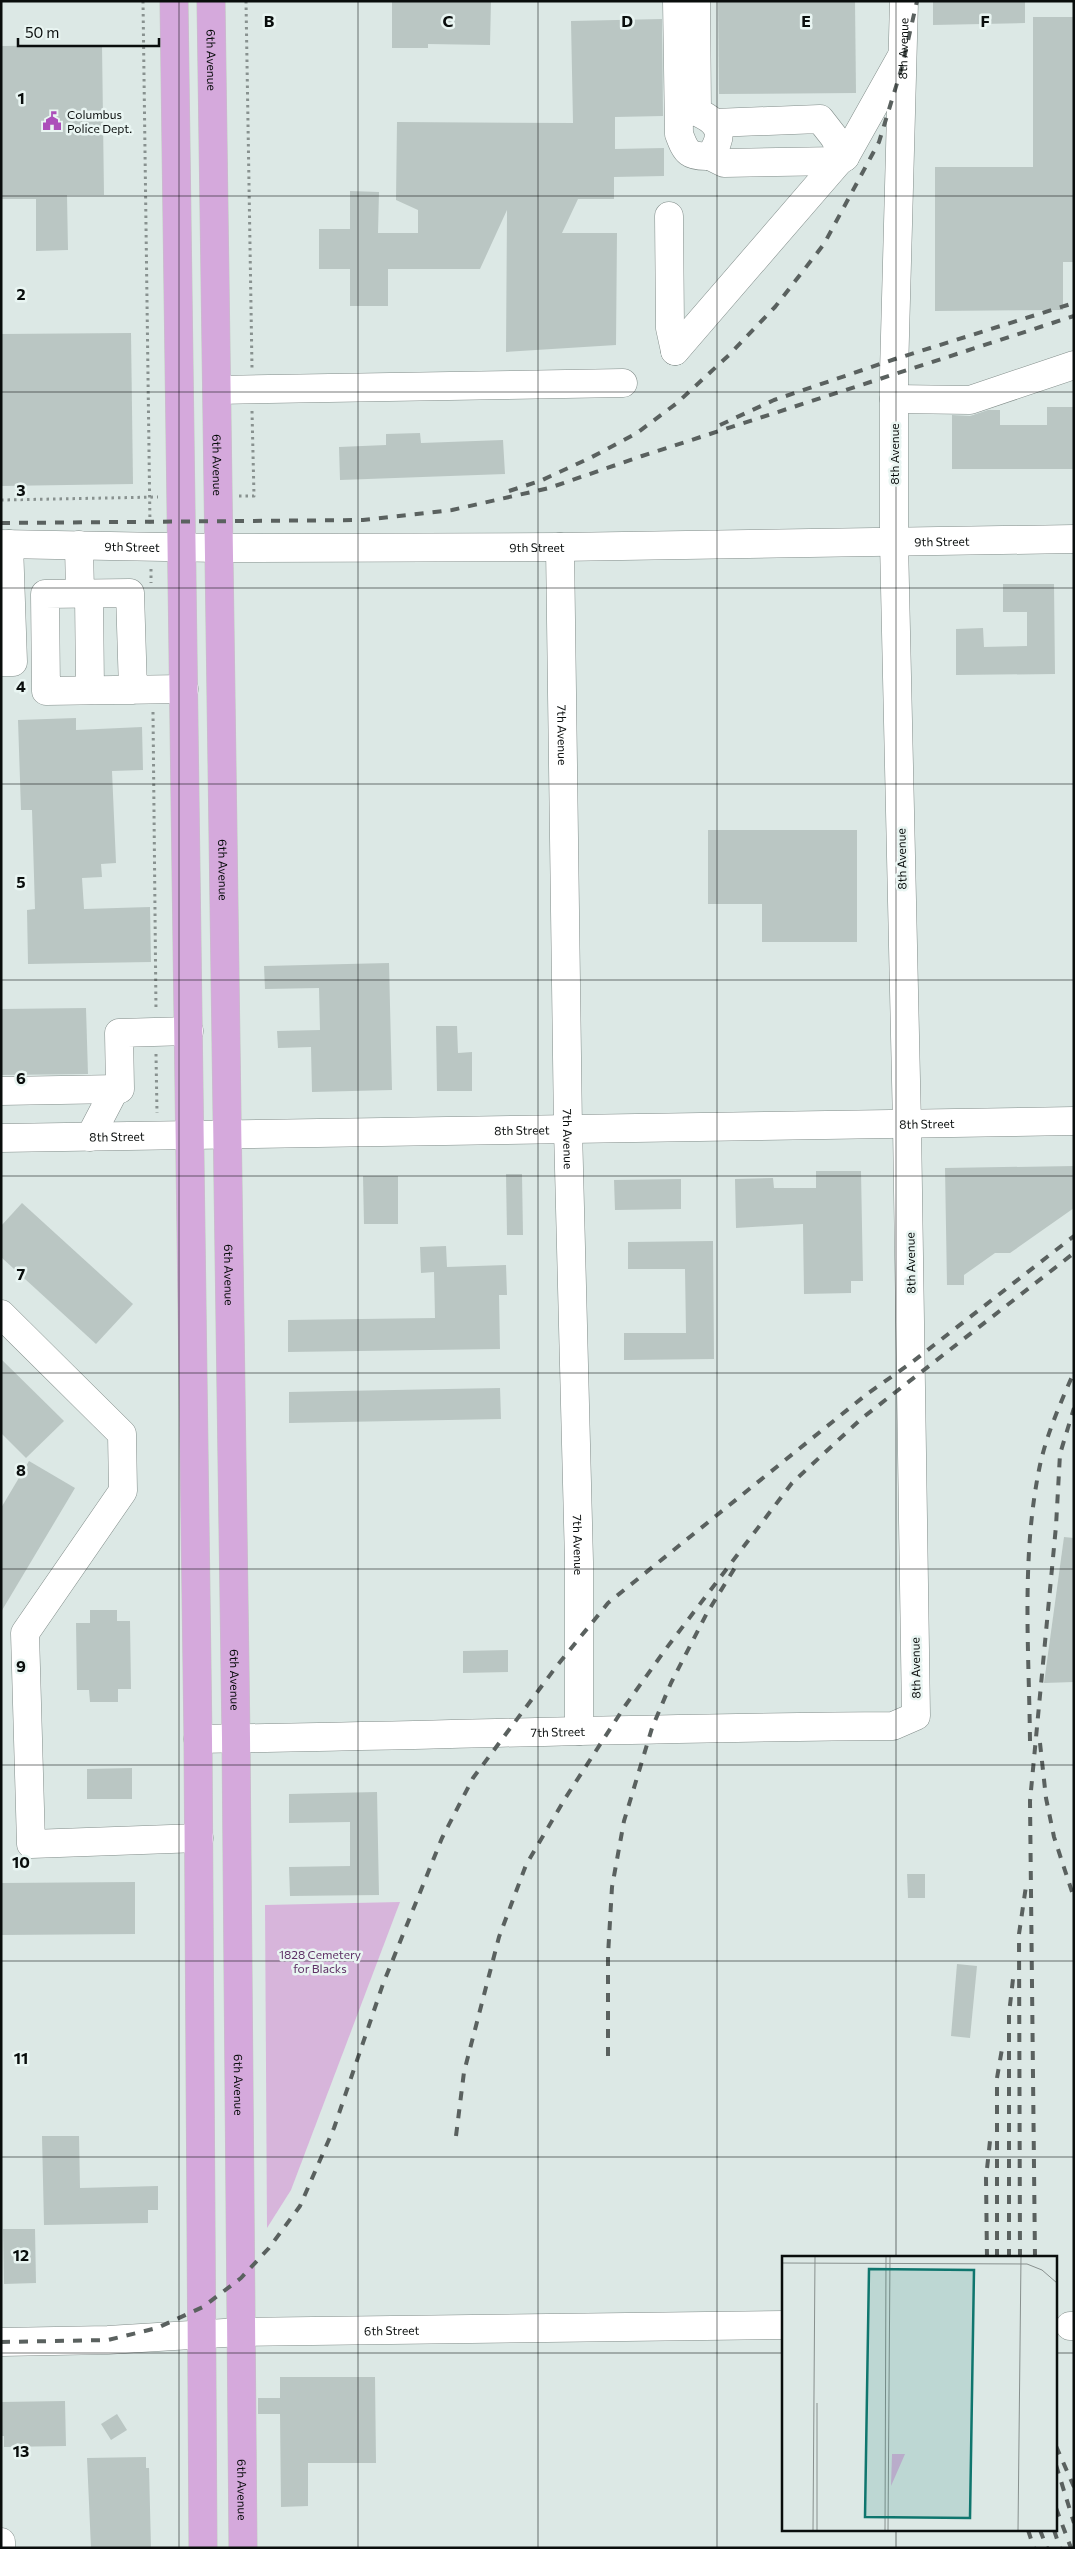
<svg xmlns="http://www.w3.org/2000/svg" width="1075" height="2549" font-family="Commissioner,sans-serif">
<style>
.green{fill:#d7b5db}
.building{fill:#bac6c3}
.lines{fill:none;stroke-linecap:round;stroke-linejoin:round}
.minor-casing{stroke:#818c89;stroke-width:29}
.major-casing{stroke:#c4c5c5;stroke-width:29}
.path{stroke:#88918f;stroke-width:3;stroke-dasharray:2.5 4;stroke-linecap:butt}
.minor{stroke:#fff;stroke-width:28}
.major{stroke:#d5a9dc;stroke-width:28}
.rail{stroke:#5a615f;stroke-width:4;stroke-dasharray:9 9;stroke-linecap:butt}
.grid{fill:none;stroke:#090d0c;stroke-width:1;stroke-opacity:0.55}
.labels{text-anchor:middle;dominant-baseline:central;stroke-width:5;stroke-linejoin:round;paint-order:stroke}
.street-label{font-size:12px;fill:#090d0c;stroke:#e9f5f2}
.poi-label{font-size:12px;fill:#090d0c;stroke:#e9f5f2;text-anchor:start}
.park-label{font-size:12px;fill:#5e3065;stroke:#e9f5f2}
.inset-road{fill:none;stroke:#88908e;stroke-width:1}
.view{fill:#0f766e;fill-opacity:0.15;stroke:#0f766e;stroke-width:2.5}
.inset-edge{fill:none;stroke:#090d0c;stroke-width:2.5}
.grid-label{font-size:16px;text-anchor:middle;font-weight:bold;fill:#090d0c;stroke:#e9f5f2;stroke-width:5;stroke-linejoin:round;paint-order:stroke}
</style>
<rect width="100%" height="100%" fill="#dce8e5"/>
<path class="green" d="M400 1902 291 2190 267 2228 265 1905Z"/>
<g class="building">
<path d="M392 1H491L490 45 428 44V48H392Z"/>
<path d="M718 1H855L856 93 719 94Z"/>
<path d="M933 1H1025V23L933 25Z"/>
<path d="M1033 17H1074V262H1063V310L935 311V167H1033Z"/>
<path d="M662 19 663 116 615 117V149L664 148V176L614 177V199H578L562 233H617L616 345 506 352 507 210 480 269H388V306H350V269H319V229H350V191L379 192 378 233H418V210L396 200 397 122 573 123 571 21Z"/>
<path d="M102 45 104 195H67L68 250 36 251V199H1V46Z"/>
<path d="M131 333 133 484 1 486V334Z"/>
<path d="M1047 407H1074V469H952V415L970 416 988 410H1000V425H1047Z"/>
<path d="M420 433 421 443 503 440 505 474 340 480 339 447 386 445V434Z"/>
<path d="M1003 584H1054L1055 674 956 675V629L983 628 984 647 1027 646V612H1003Z"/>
<path d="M76 718V730L142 727 143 770 112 771 116 863 101 864 102 877 82 878 84 909 150 907 151 962 28 964 27 910 35 909 32 810H21L18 720Z"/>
<path d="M708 830H857V942H762V904H708Z"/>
<path d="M389 963 392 1090 312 1092 311 1047 278 1048 277 1031 320 1030 319 988 265 989 264 966Z"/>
<path d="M86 1008 88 1074 1 1075V1009Z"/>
<path d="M436 1026H457L458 1053 472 1052V1091H437Z"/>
<path d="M1074 1166V1208L1010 1253H995L964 1275V1285H947L945 1168Z"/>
<path d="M816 1171H861L863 1281H851V1293L804 1294 803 1224 736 1228 735 1179 773 1178 774 1188H816Z"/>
<path d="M506 1174H522L523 1235H507Z"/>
<path d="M363 1176H398V1224H364Z"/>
<path d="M681 1179V1209L615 1210 614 1180Z"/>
<path d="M22 1203 133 1304 96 1344 1 1257V1226Z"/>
<path d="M713 1241 714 1359 624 1360V1333H686L685 1269H628V1242Z"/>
<path d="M446 1246 447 1267 506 1265 507 1295H499L500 1349 288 1352V1320L435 1318 434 1272 421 1273 420 1247Z"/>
<path d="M1 1359 64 1421 26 1458 1 1433Z"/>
<path d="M500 1388 501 1419 289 1423V1392Z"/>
<path d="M29 1461 75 1488 1 1612V1508Z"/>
<path d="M1064 1537 1074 1538V1682L1044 1683Z"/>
<path d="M90 1610H117V1621H130L131 1689H118V1702H90L89 1690H77L76 1623H90Z"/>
<path d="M508 1650V1672L463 1673V1651Z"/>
<path d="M132 1768V1799H87V1769Z"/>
<path d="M377 1792 379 1895 290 1896 289 1867 350 1866V1822L289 1823V1794Z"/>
<path d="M907 1874H925V1898H908Z"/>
<path d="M135 1882V1934L1 1935V1883Z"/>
<path d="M957 1964 977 1966 970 2038 951 2036Z"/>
<path d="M42 2136H79L80 2188 158 2186V2210H148V2223L44 2225Z"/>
<path d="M3 2229H35L36 2283 4 2284Z"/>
<path d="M280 2377H375L376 2463H308V2506L281 2507 280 2414H258V2398H280Z"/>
<path d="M65 2401 66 2446 4 2447V2436H1V2402Z"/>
<path d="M117 2414 127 2430 111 2440 101 2424Z"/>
<path d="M146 2457V2468H149L151 2548H91L87 2458Z"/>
</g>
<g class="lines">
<g class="minor-casing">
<g id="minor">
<path d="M677 1 679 134C686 153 689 157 710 156 725 134 721 123 697 112L696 1"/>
<path d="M714 123 820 119 834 137 845 157"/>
<path d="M710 156 724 163 839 161"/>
<path d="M669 216 670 328 675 351"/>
<path d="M675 351 839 161 845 157 900 59"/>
<path d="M217 390 623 383"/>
<path d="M894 399 970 400 1074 365"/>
<path id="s1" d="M1 544 219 548 560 547 1074 539"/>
<path d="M79 545 80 594"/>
<path id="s2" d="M560 547 568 1129 579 1562V1731"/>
<path d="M89 594 90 690"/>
<path d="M1 662H13L9 544"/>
<path d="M133 690 130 593 45 594 46 691 184 689"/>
<path d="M1 1091 120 1089 119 1033 189 1031"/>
<path d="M90 1137 115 1089"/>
<path id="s3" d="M1 1138 1074 1121"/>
<path d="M1 1314 122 1434 123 1491 25 1633 31 1844 199 1838"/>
<path id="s4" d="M198 1739C430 1736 661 1727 893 1726L916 1716 907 1125 894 542V373L904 1"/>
<path d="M1070 2326H1074"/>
<path id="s5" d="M1 2342 108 2340 241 2332 784 2325"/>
<path d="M1 2542V2548"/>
</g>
</g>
<g class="major-casing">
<g id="major">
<path d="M174 1 198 1739 203 2548"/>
<path id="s6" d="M211 1 236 1738 243 2548"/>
</g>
</g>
<g class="path">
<path d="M143 1 150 526"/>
<path d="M246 1 252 368"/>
<path d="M239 496H254L252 411"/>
<path d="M1 500 158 497"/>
<path d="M151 569V583"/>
<path d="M153 712 156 1011"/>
<path d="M156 1054 157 1113"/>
</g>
<use href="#minor" class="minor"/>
<use href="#major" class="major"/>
<g class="rail">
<path d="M720 425 774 400 895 359 1074 303"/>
<path d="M509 491 540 481 590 458 637 433 677 403 729 355 775 307 824 244 879 142 902 67 917 1"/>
<path d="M1 523 363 520 452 510 549 488 642 456 1074 316"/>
<path d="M1030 1741C1029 1649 1021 1555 1040 1465 1047 1433 1061 1402 1074 1372"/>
<path d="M1040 1743 1046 1798 1054 1837 1074 1898"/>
<path d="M608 2056V1955L612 1887 624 1821 652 1728 671 1683 707 1613 736 1566"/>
<path d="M456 2136 464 2072 499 1937 526 1865 566 1797 625 1706 665 1650 792 1483 861 1419 1074 1253"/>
<path d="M987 2258 986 2178 990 2141"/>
<path d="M997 2258V2078L1003 2043"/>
<path d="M1009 2258V2014L1013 1979"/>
<path d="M1020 2258 1019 1934 1026 1886"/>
<path d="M1035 2258 1030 1801 1056 1526 1060 1454 1074 1408"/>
<path d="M1 2342 108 2340 157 2328 203 2307 241 2278 269 2248 300 2206 334 2128 383 1984 442 1838 473 1778 556 1667 608 1603 867 1394 911 1363 1074 1236"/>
<path d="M1056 2446 1074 2487"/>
<path d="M1056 2465 1074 2523"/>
<path d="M1056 2508 1071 2548"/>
<path d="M1028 2530 1034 2548"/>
<path d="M1040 2530 1047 2548"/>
<path d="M1054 2530 1060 2548"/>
</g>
</g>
<path class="grid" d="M179 1V2548M358 1V2548M538 1V2548M717 1V2548M896 1V2258M1 196H1074M1 392H1074M1 588H1074M1 784H1074M1 980H1074M1 1176H1074M1 1373H1074M1 1569H1074M1 1765H1074M1 1961H1074M1 2157H1074M1 2353H784M1056 2353H1074M896 2530V2548"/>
<defs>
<g id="civic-bare" transform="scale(1.5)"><path d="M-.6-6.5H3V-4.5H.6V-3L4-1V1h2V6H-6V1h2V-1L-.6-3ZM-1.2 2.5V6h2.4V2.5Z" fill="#ac50ba" stroke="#e9f5f2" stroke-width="2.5" paint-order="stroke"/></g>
</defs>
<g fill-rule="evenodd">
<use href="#civic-bare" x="52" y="121"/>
</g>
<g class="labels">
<g class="street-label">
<text stroke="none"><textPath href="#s4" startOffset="2388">8th Avenue</textPath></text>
<text stroke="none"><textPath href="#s6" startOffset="59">6th Avenue</textPath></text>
<text transform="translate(894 454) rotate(-90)">8th Avenue</text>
<text stroke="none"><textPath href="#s6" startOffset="464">6th Avenue</textPath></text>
<text stroke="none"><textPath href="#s1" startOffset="941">9th Street</textPath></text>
<text stroke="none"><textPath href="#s1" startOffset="131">9th Street</textPath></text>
<text stroke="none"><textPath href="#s1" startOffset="536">9th Street</textPath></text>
<text stroke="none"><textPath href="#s2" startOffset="188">7th Avenue</textPath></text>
<text transform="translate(901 859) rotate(-91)">8th Avenue</text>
<text stroke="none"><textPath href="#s6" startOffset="869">6th Avenue</textPath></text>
<text stroke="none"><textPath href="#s3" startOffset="926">8th Street</textPath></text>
<text stroke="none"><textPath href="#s3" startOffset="521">8th Street</textPath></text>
<text stroke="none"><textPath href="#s3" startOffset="116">8th Street</textPath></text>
<text stroke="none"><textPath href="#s2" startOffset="592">7th Avenue</textPath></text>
<text transform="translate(910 1263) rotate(-91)">8th Avenue</text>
<text stroke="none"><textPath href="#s6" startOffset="1274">6th Avenue</textPath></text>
<text stroke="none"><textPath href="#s2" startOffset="998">7th Avenue</textPath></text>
<text transform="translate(915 1668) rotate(-91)">8th Avenue</text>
<text stroke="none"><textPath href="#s6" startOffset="1679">6th Avenue</textPath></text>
<text stroke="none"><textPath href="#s4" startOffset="360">7th Street</textPath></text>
<text stroke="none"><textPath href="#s6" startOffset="2084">6th Avenue</textPath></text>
<text stroke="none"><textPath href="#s5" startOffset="391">6th Street</textPath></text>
<text stroke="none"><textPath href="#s6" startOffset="2489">6th Avenue</textPath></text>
</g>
<g class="poi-label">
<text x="67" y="114">Columbus<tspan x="67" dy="14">Police Dept.</tspan></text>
</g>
<g class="park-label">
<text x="320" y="1954">1828 Cemetery<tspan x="320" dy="14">for Blacks</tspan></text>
</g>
</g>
<g transform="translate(782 2256)">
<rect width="275" height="275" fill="#dce8e5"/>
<path d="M110 198H123L109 230Z" fill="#d7b5db"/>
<path class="inset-road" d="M0 7 245 8 260 14 275 27M31 274 33 1M35 274V147M103 274 104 1M106 274 108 1M236 274 239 1"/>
<path class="view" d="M87 13 192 14 188 262 83 261Z"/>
<rect width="275" height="275" class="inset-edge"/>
</g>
<g class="grid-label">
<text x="269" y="27">B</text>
<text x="448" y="27">C</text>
<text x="627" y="27">D</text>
<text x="806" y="27">E</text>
<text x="985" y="27">F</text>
<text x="21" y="104">1</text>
<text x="21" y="300">2</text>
<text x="21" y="496">3</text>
<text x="21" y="692">4</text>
<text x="21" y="888">5</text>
<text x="21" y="1084">6</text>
<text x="21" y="1280">7</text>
<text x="21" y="1476">8</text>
<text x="21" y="1672">9</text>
<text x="21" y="1868">10</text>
<text x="21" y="2064">11</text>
<text x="21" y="2261">12</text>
<text x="21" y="2457">13</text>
</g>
<rect width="1075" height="2549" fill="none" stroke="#090d0c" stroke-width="5"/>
<path d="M18 38v8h141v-8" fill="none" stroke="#090d0c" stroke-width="2.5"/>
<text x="25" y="38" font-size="15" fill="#090d0c" stroke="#e9f5f2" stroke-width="4" paint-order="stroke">50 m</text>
</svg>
